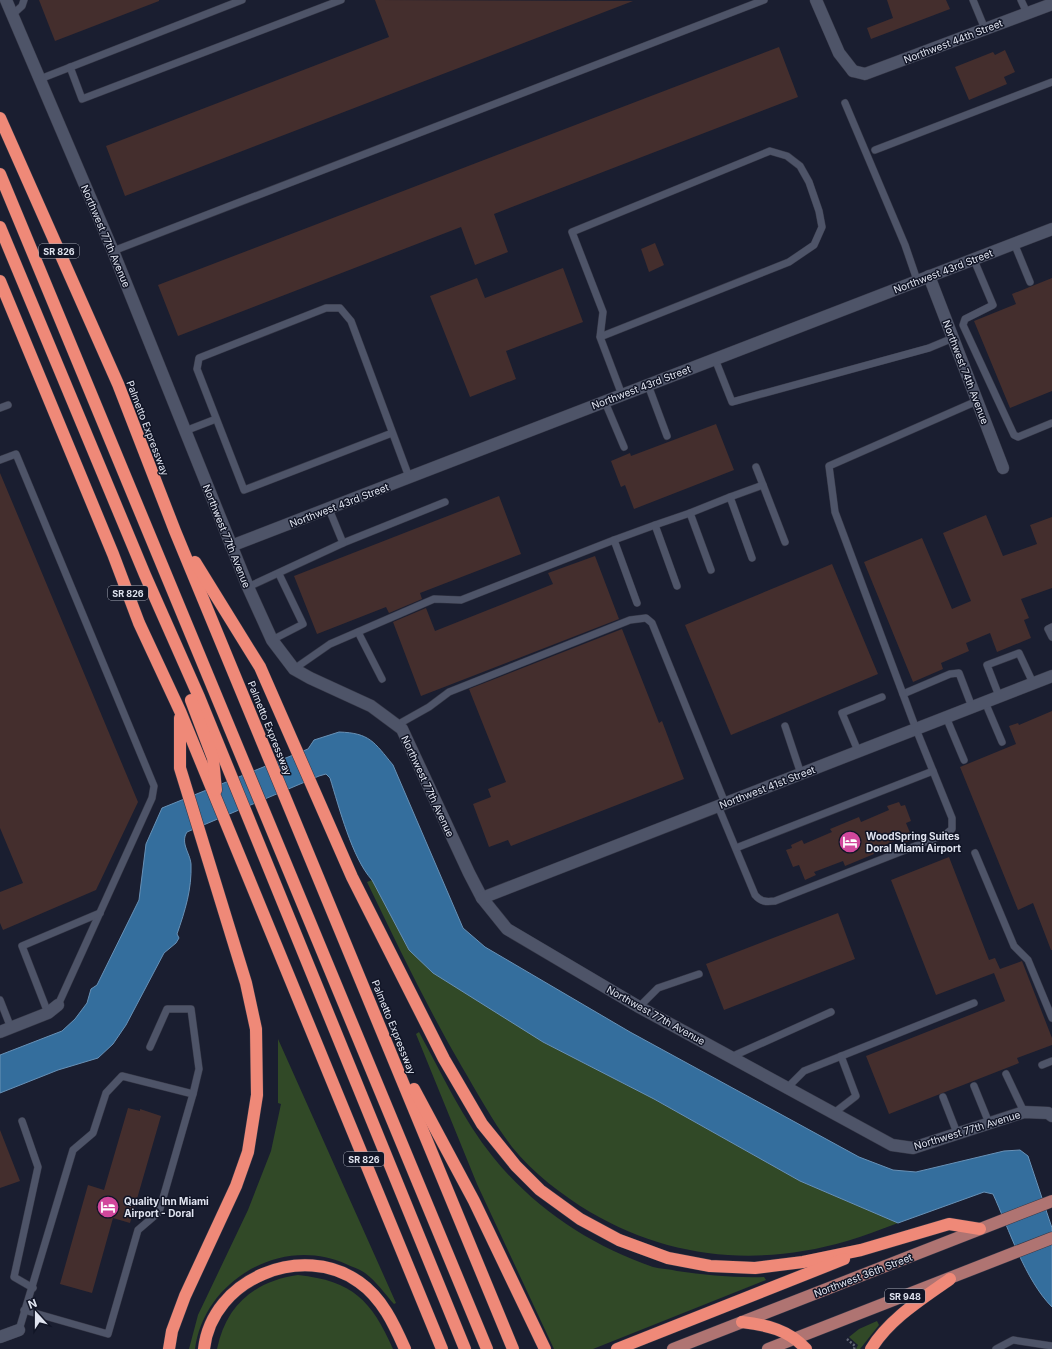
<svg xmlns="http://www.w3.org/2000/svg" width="1052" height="1349" font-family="Inter,sans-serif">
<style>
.green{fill:#314927}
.water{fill:#346e9d;stroke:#6891b6}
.building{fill:#442e2d}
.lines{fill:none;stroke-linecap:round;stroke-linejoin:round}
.lane-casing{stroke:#363847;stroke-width:8}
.street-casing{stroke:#363847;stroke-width:13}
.secondary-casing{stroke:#363847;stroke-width:13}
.primary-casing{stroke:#363847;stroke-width:13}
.highway-casing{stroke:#363847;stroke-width:13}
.path{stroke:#636777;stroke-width:2.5;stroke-dasharray:2 2;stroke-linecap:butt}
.lane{stroke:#4e5468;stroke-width:7}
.street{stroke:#4e5468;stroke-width:12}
.secondary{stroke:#4e5468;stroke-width:12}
.primary{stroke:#af7472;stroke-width:12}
.highway{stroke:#ef8978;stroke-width:12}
.labels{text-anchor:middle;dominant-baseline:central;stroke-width:3;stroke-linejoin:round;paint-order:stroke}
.shield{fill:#111526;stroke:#a2a6b3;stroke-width:1}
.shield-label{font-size:9px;font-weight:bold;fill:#e0e4f0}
.street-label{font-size:10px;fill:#e0e4f0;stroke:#111526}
.poi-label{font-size:10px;font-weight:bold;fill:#e0e4f0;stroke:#111526;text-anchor:start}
</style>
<rect width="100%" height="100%" fill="#1a1e30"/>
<g class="green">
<path d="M372 880 409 950 543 1042 654 1099 800 1181 898 1223C881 1229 864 1236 847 1241 758 1267 670 1259 590 1212 562 1195 533 1173 512 1147 493 1122 478 1094 462 1067 427 1007 397 944 367 882Z"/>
<path d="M419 1032C442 1074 463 1120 493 1157 534 1208 591 1246 653 1267 661 1269 669 1269 677 1271 706 1275 735 1278 764 1277L766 1280 593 1349H554L477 1184 416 1034Z"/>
<path d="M278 1039 396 1303 394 1304C385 1294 376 1281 365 1273 360 1269 352 1267 346 1264 282 1235 204 1280 195 1349H189L198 1315 248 1210 271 1151 281 1104 278 1103Z"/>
<path d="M298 1275C353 1281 371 1300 393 1349H217C226 1305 255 1281 298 1275Z"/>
<path d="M877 1321 879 1325 860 1349H856L858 1345 849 1337 859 1329Z"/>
</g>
<path class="water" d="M339 732C370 733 374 742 393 765L463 928 485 947 630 1032 859 1157 893 1170 916 1172 1004 1151 1020 1150 1028 1156 1052 1228V1307C1025 1280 1009 1229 993 1194L984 1192 898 1223 800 1181 654 1099 543 1042 433 973 409 950 372 880C352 858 339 807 330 778L326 774 319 776 187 832C180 843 190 853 191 864 192 889 185 911 177 934L179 938 176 943 164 953 126 1025 113 1044 98 1058 58 1070 0 1093V1055L62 1031 75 1019 87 1003 91 989 97 985 139 900 146 844 162 808 308 749 314 740Z"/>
<g class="building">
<path d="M39 0H159V1L55 41Z"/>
<path d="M375 0 633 1 125 196 106 146 389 37Z"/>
<path d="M887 0H946L950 9 871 39 867 28 893 18Z"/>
<path d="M779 47 798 97 494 214 508 252 475 265 461 227 178 336 158 285Z"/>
<path d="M1005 50 1015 72 1004 77 1007 84 969 100 955 67 993 52 995 55Z"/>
<path d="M655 243 664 265 649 272 641 249Z"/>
<path d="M563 268 583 322 506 351 516 379 470 397 430 296 477 278 485 298Z"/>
<path d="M1052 278V391L1010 408 974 321 1016 304 1012 294Z"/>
<path d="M716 424 734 470 634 509 625 485 621 487 611 461 630 453 631 456Z"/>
<path d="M0 473 138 802 96 890 3 930 0 923V892L23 883 0 828Z"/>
<path d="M499 496 521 554 420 593 422 599 389 613 386 607 317 634 294 576Z"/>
<path d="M986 515 1003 556 1037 544 1030 525 1052 517V588L1021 599 1029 618 1024 620 1031 638 997 652 990 633 966 643 969 651 941 663 943 669 913 682 864 562 922 538 952 609 971 601 943 533Z"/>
<path d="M595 556 619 619 421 696 393 622 426 608 435 631 553 584 548 573Z"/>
<path d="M832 564 878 674 731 735 685 625Z"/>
<path d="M622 629 659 723 662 721 684 779 511 846 508 840 489 847 473 804 491 797 488 789 506 782 469 689Z"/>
<path d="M1052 711V950H1051L1033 903 1018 910 960 767 1016 744 1009 726 1018 723 1019 725Z"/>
<path d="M899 802 901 806 905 805 911 821 906 823 913 840 902 844 900 839 872 850 874 854 845 866 843 861 814 872 816 875 805 880 799 865 793 867 786 850 792 848 791 845 802 840 804 844 832 832 830 829 859 817 861 822 889 810 887 806Z"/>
<path d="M949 857 989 960 995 958 1000 969 1022 961 1052 1038V1045L1017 1058 1019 1063 889 1114 866 1056 1005 1001 994 973 936 995 891 880Z"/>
<path d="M838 913 855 959 724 1010 706 964Z"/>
<path d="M128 1108 140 1111V1109L161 1116 130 1223 113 1218 92 1293 60 1284 88 1185 104 1190Z"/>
<path d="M0 1130 20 1181 0 1188Z"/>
</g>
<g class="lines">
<g class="lane-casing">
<g id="lane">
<path d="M973 0 985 29"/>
<path d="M1021 0 1027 13"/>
<path d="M12 15 22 6 24 0"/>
<path d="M70 67 82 99 341 0"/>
<path d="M40 79 242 0"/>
<path d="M845 103 905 245 917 280"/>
<path d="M875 150 1052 82"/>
<path d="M1014 243 1030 282"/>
<path d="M113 251 764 0"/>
<path d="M974 260 993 305 965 319 963 325 1014 435 1018 437 1052 423"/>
<path d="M600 337 789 262 814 245 822 227 819 211 809 182 800 166 787 156 770 151 572 232 603 312 600 337 622 395"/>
<path d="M715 359 732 402 929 348 953 338"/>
<path d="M648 385 667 436"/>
<path d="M605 402 624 447"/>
<path d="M0 408 8 405"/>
<path d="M185 431 216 419"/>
<path d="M392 433 244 490 197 369 199 358 326 308H340L351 321 409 477"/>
<path d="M0 460 16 454 154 786 152 798 58 1005"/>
<path d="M756 467 763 485"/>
<path d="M730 497 763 485 785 542"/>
<path d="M329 509 343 543 445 502"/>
<path d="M690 513 730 497 752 558"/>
<path d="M655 525 690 513 711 570"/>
<path d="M614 540 655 525 677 586"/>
<path d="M248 587 343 543"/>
<path d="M1052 627 1048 629 1052 637"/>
<path d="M358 632 382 679"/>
<path d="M272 640 303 624 279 574"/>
<path d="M294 669 330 644 434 599 461 600 614 540 637 603"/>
<path d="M903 694 950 674 959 673 972 707"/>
<path d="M999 696 987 665 1019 653 1033 683"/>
<path d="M985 702 1002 742"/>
<path d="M946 717 964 760"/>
<path d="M397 725 429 707 449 692 630 620 646 618 652 623 725 803"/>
<path d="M785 726 801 774"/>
<path d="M858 751 842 713 882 697"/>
<path d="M718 806 755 895C761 902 766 902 775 901L946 834 952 829V818L916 729 835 512 829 466 977 401"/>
<path d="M736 848 933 771"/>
<path d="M975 853 1014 946 1028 960 1052 1018"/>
<path d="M0 1000 11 1028"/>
<path d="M639 1007 658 988 699 974"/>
<path d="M48 1013 22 946 100 913"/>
<path d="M150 1047 167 1009H191L199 1069 193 1094"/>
<path d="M731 1057 831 1012"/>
<path d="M1042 1065 1052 1061"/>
<path d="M1006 1074 1024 1112"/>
<path d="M974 1086 989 1123"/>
<path d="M787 1088 804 1071 974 1003"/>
<path d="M943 1097 957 1133"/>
<path d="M834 1113 856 1096 841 1056"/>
<path d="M22 1121 38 1167 14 1277 33 1288"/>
<path d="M19 1330 73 1150 93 1133 106 1093 122 1076 193 1094 159 1212 138 1230 108 1334 24 1310"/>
<path d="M996 1349 1013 1340 1052 1346"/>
</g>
</g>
<g class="street-casing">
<g id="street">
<path d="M6 0 113 251 248 587 272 640 294 669 310 678 371 706 402 729 469 873 482 898 507 929 639 1007 892 1145 913 1148 1024 1112 1048 1113 1052 1116"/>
<path d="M853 71 865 74 1052 4"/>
<path d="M929 276 1003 468"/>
<path d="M231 546 1052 229"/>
<path d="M482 898 1052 676"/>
<path d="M0 1032 48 1013 58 1005"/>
<path d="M0 1337 19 1330"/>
</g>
</g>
<g class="secondary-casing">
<path id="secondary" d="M816 0 839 53 853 71"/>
</g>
<g class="primary-casing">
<g id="primary">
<path d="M673 1349 1052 1201"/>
<path d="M768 1349 1052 1238"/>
</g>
</g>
<g class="highway-casing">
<g id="highway">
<path d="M0 118 118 384 175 531 513 1349"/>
<path d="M0 174 487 1349"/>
<path d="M0 227 145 575 199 697 465 1349"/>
<path d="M0 281 113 554 139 623 180 711 442 1349"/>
<path d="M195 562 260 667 352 877 444 1059 482 1124 516 1166 540 1190 580 1219 619 1240 668 1258 710 1266 755 1268 803 1262 861 1250 949 1224 980 1229"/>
<path d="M191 700 213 758 216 790"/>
<path d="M414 1089 474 1201 545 1349"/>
<path d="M742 1322C767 1325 789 1330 806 1349"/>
<path d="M169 1349 172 1331 185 1296 236 1186 248 1152 257 1095 256 1029 246 983 180 768V718"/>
<path d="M204 1349C212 1278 303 1242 359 1282 382 1298 394 1324 405 1349"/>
<path d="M617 1349 844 1259"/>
<path d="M871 1349C889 1319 922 1299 950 1279"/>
</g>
</g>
<path class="path" d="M847 1339 855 1346 854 1349"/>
<use href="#lane" class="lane"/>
<use href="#street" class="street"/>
<use href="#secondary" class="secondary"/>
<use href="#primary" class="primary"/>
<use href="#highway" class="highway"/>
</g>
<defs>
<g id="hotel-disc" transform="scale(1.15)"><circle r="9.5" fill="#d1479c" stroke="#111526"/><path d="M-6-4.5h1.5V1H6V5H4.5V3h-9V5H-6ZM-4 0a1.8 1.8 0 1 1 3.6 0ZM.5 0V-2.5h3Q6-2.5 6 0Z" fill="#fff"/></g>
</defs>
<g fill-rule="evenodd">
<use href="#hotel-disc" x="850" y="842"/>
<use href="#hotel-disc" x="108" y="1207"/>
</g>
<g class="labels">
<g class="shield">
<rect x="39" y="244" width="40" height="14" rx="3"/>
<rect x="108" y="586" width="40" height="14" rx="3"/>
<rect x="344" y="1152" width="40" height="14" rx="3"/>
<rect x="885" y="1289" width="40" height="14" rx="3"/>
</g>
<g class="shield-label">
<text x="59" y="251">SR 826</text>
<text x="128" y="593">SR 826</text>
<text x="364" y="1159">SR 826</text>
<text x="905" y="1296">SR 948</text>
</g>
<g class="street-label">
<text transform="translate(953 41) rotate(-21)">Northwest 44th Street</text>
<text transform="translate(106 236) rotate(67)">Northwest 77th Avenue</text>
<text transform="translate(943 271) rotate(-21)">Northwest 43rd Street</text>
<text transform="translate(966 372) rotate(69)">Northwest 74th Avenue</text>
<text transform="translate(641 387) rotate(-21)">Northwest 43rd Street</text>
<text transform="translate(148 428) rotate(69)">Palmetto Expressway</text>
<text transform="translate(339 505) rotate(-21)">Northwest 43rd Street</text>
<text transform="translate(227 536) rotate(68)">Northwest 77th Avenue</text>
<text transform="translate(270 728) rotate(68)">Palmetto Expressway</text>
<text transform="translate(428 786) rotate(65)">Northwest 77th Avenue</text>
<text transform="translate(767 787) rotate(-21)">Northwest 41st Street</text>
<text transform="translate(656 1015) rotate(29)">Northwest 77th Avenue</text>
<text transform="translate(394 1027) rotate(68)">Palmetto Expressway</text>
<text transform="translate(967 1130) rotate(-17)">Northwest 77th Avenue</text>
<text transform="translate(863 1275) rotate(-21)">Northwest 36th Street</text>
</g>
<g class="poi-label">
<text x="866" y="836">WoodSpring Suites<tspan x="866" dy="12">Doral Miami Airport</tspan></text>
<text x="124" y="1201">Quality Inn Miami<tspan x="124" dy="12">Airport - Doral</tspan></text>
</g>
</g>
<g transform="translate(36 1313) rotate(339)" stroke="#111526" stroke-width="3" paint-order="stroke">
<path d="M0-3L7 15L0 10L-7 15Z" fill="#e0e4f0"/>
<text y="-6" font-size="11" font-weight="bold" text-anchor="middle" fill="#e0e4f0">N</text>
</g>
</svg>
